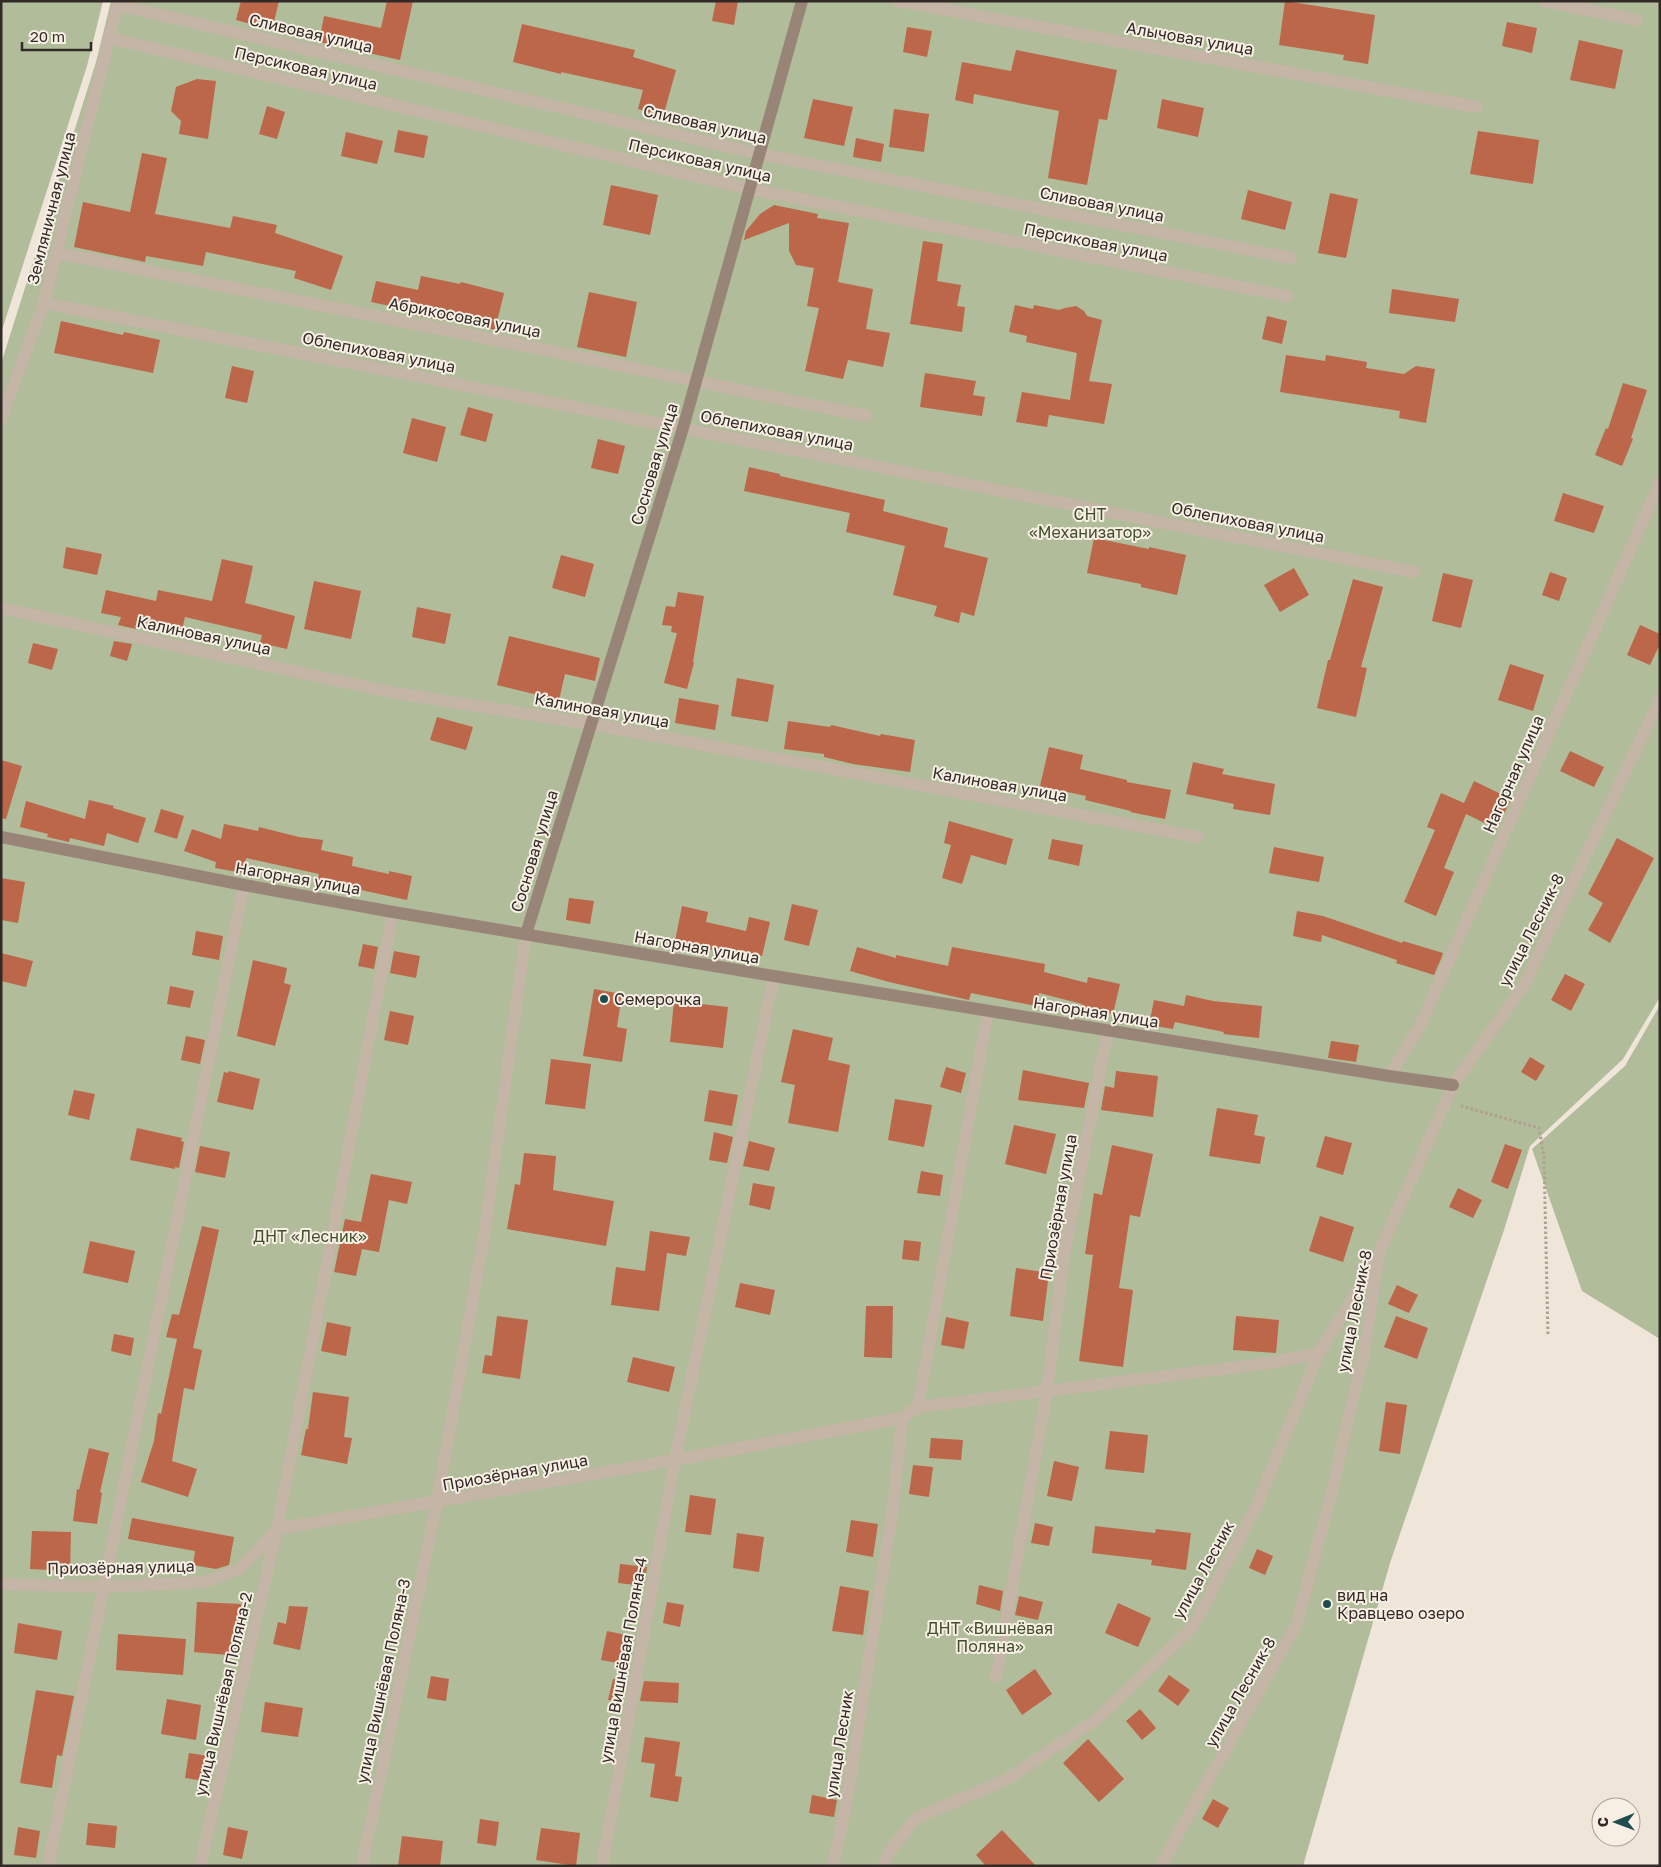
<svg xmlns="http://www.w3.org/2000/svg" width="1661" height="1867" font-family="'Golos Text',sans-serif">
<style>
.green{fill:#b0bc9a}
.building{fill:#bc6749}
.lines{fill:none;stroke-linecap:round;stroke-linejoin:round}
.path{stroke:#b19f90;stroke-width:3;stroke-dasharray:2.5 2.5;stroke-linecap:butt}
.street{stroke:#c5b5a6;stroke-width:12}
.secondary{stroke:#998478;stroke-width:12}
.poi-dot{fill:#1f4c50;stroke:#f7efe4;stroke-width:2}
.labels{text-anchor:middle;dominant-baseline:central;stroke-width:4;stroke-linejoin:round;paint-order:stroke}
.street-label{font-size:16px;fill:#322a26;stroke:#f7efe4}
.park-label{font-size:16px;fill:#414e2c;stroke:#f7efe4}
.poi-label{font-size:16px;fill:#322a26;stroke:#f7efe4;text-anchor:start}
</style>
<rect width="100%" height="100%" fill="#efe5d9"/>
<g class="green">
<path d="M1 1H103L87 66 1 333Z"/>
<path d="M111 1H1660V997L1623 1059 1530 1146 1504 1230 1390 1563 1303 1866H1V364L96 62Z"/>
<path d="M1660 1005V1339L1582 1291 1532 1149 1625 1066Z"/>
</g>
<g class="building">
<path d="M241 1H279L272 30 236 20Z"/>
<path d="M387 1H413L400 60 319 42 324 16 381 28Z"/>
<path d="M716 1H738L734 25 712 21Z"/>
<path d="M1285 1 1375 15 1368 64 1343 60 1344 55 1279 45Z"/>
<path d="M1507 22 1537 28 1532 53 1502 46Z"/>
<path d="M522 24 635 50 633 57 676 70 663 117 638 109 643 90 561 72V74L513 62Z"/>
<path d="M907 27 932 31 927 57 903 52Z"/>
<path d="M1579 40 1623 50 1615 89 1570 80Z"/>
<path d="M1016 50 1117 70 1107 120 1099 119 1087 185 1048 178 1059 111 974 94 973 104 955 100 962 62 1011 71Z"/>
<path d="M197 79 216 81 208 139 179 134 181 121 171 111 176 87Z"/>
<path d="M813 99 853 107 844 146 804 138Z"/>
<path d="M1162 99 1204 108 1198 137 1157 128Z"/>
<path d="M267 106 285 112 277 139 259 134Z"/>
<path d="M894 109 929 114 924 152 889 147Z"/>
<path d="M398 130 428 136 424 158 394 152Z"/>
<path d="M1478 131 1539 140 1533 184 1470 174Z"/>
<path d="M346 132 383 141 377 164 341 156Z"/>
<path d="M856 138 884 144 881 162 853 157Z"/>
<path d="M142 153 167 158 155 214 230 228 233 216 277 225 275 233 343 256 331 290 294 278 296 271 206 252 203 266 146 256 145 262 74 247 83 202 130 212Z"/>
<path d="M611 185 658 195 650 235 603 225Z"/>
<path d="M1248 190 1292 202 1285 230 1241 219Z"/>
<path d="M1330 193 1358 199 1346 258 1318 253Z"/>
<path d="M774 205 818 214 817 218 849 223 838 282 873 289 866 329 890 333 883 367 848 360 843 379 805 371 819 308 807 306 814 268 796 265 789 251V223L744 240 746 231 760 214Z"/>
<path d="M923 241 943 244 937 281 961 285 957 306 965 307 962 332 910 324Z"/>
<path d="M421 276 460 284 461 282 504 293 495 330 445 318 444 321 413 315 414 311 371 302 376 281 418 290Z"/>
<path d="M1392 289 1459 299 1455 322 1389 313Z"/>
<path d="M589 292 637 302 626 357 577 347Z"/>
<path d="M1015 305 1033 309 1034 305 1059 310 1065 308 1076 306 1084 311 1087 316 1102 320 1089 381 1112 384 1104 424 1049 415 1047 427 1016 422 1022 392 1070 400 1077 353 1026 342 1027 336 1009 332Z"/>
<path d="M1267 316 1287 321 1282 344 1262 339Z"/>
<path d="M61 321 123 335 124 332 160 340 153 373 54 353Z"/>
<path d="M1286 355 1325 361 1326 355 1367 362 1366 368 1404 374 1416 366 1435 369 1426 423 1399 418 1400 411 1280 392Z"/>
<path d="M232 366 254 371 247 403 225 398Z"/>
<path d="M925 373 976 381 973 395 985 397 982 416 920 407Z"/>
<path d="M1623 383 1647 390 1631 438 1633 439 1622 466 1595 455 1606 428 1608 429Z"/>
<path d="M468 407 493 414 486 442 460 435Z"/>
<path d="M412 418 446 427 437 462 403 453Z"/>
<path d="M598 439 625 446 618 474 591 468Z"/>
<path d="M749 467 780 474V476L885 500 883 511 948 528 944 547 988 558 974 616 961 612 959 623 934 616 937 606 893 595 905 546 846 532 850 513 744 491Z"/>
<path d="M1563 493 1604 506 1594 533 1554 521Z"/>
<path d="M1094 538 1149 549V547L1186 555 1177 595 1141 587V584L1087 573Z"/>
<path d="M66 547 102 554 97 575 63 568Z"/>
<path d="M561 555 594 564 585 597 552 588Z"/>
<path d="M222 559 253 566 245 603 295 616 287 649 260 643 262 635 185 617 182 630 138 621 136 629 118 625 121 617 101 613 106 590 156 601 158 590 212 601Z"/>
<path d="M1294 568 1309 595 1280 612 1264 585Z"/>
<path d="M1550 572 1567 578 1559 601 1542 595Z"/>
<path d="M1443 573 1473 580 1461 628 1432 621Z"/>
<path d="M1353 579 1383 587 1361 667 1367 668 1356 717 1317 708 1328 660H1330Z"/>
<path d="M314 581 361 591 351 639 304 629Z"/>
<path d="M678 592 704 596 693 662 694 663 687 689 664 683 677 633 671 632 672 626 662 625 666 606 675 607Z"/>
<path d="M417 607 451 614 445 644 412 637Z"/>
<path d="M1640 625 1660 634V644L1650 665 1627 655Z"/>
<path d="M509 636 600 658 595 681 565 674 559 700 497 685Z"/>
<path d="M114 641 132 644 127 661 110 656Z"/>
<path d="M33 643 58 649 52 670 28 663Z"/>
<path d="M1510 664 1544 675 1533 711 1498 700Z"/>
<path d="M737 678 774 685 768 722 731 716Z"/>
<path d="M679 698 719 705 715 730 675 723Z"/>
<path d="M437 717 473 727 466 750 430 740Z"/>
<path d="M788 721 830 727 831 725 880 736 881 734 915 740 910 772 853 764 824 757V754L784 749Z"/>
<path d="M1049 747 1083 755 1080 769 1127 780V782L1171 790 1165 819 1130 812 1131 811 1085 800 1086 796 1040 786Z"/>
<path d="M1570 751 1604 767 1594 787 1560 771Z"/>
<path d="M1 760 22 766 6 819 1 818Z"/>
<path d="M1193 762 1224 769 1222 774 1275 784 1270 815 1233 809 1234 804 1186 794Z"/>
<path d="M1474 781 1511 799 1497 829 1466 814 1444 868 1454 872 1436 916 1404 902 1435 830 1427 827 1441 793 1464 803Z"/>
<path d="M89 800 114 806 113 808 146 818 138 843 107 833 104 846 70 838 69 842 47 837 48 834 20 827 26 801 85 819Z"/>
<path d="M161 809 184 816 177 839 154 832Z"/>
<path d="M949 821 1013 839 1006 865 971 855 962 884 942 878 951 845 944 843Z"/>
<path d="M224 824 258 831 259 827 299 837 323 840 321 850 353 857 352 866 389 874V871L412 876 407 900 347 887 346 893 316 887 319 874 246 858 243 873 215 868 216 862 184 851 192 829 221 839Z"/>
<path d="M1617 838 1654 858 1610 943 1588 930 1603 903 1588 894Z"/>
<path d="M1052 839 1083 845 1079 866 1048 859Z"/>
<path d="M1274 847 1324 857 1319 882 1269 873Z"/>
<path d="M1 878 25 882 18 923 1 920Z"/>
<path d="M569 898 594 901 590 924 566 920Z"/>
<path d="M792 904 818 910 809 946 784 940Z"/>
<path d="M682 906 708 912 706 922 746 931 749 917 770 922 762 956 727 948 726 953 675 941Z"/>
<path d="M1297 911 1323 916 1402 943 1403 941 1443 953 1441 959 1434 975 1396 963 1397 960 1322 935 1321 942 1293 936Z"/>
<path d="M196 931 223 936 219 960 192 955Z"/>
<path d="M363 944 378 947 374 969 358 966Z"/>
<path d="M857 947 896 958V955L948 966 952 947 1045 964 1044 972 1087 983 1088 977 1120 984 1113 1014 1081 1007 1082 1004 1039 993 1036 1006 971 993 969 1000 889 982 850 971Z"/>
<path d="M394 951 420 956 416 978 390 973Z"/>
<path d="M1 953 33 961 26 987 1 981Z"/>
<path d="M253 960 287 968 284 983 291 985 275 1046 237 1036Z"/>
<path d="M1565 974 1585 984 1571 1011 1551 1000Z"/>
<path d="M170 986 194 991 190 1008 167 1004Z"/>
<path d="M594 989 622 994 617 1027 627 1029 622 1062 583 1056Z"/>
<path d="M1186 995 1213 1001 1262 1006 1259 1038 1223 1034 1224 1032 1175 1022 1173 1029 1149 1025 1154 1000 1184 1006Z"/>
<path d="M674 1001 728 1007 723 1048 670 1042Z"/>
<path d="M390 1011 414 1016 408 1045 384 1040Z"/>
<path d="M793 1029 833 1038 828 1060 850 1065 838 1132 788 1123 795 1085 781 1082Z"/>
<path d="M186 1036 205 1040 200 1064 181 1060Z"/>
<path d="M1331 1041 1359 1045 1356 1062 1328 1058Z"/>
<path d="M1530 1057 1545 1066 1536 1081 1521 1072Z"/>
<path d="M551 1059 591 1064 585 1109 545 1104Z"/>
<path d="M946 1067 966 1073 961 1093 940 1087Z"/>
<path d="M1023 1070 1089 1083 1084 1108 1018 1100Z"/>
<path d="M229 1071 260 1079 253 1110 217 1102 224 1072 228 1073Z"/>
<path d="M1116 1071 1158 1076 1153 1117 1101 1110 1105 1086 1114 1088Z"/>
<path d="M74 1090 95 1094 89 1120 68 1115Z"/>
<path d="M709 1090 738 1095 732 1126 704 1121Z"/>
<path d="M895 1099 932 1105 924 1147 888 1140Z"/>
<path d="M1217 1108 1258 1115 1254 1135 1265 1137 1260 1164 1209 1156Z"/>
<path d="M1014 1125 1056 1134 1046 1174 1005 1164Z"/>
<path d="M137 1128 182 1138 181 1141 184 1142 179 1168 175 1167V1169L130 1160Z"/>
<path d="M714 1132 733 1137 727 1163 709 1160Z"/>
<path d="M1325 1136 1352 1143 1343 1175 1316 1167Z"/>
<path d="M749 1141 775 1148 769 1171 743 1166Z"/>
<path d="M1505 1144 1522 1150 1508 1189 1491 1182Z"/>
<path d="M1112 1145 1153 1154 1140 1217 1130 1215 1119 1288 1133 1290 1123 1367 1079 1361 1093 1255 1085 1254 1094 1193 1102 1195Z"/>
<path d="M200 1146 230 1152 225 1178 195 1172Z"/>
<path d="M524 1153 556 1156 553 1190 614 1201 606 1246 507 1229 515 1184 520 1185Z"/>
<path d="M921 1171 943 1175 940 1196 917 1193Z"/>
<path d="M371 1174 412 1182 407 1204 389 1200 379 1252 362 1249 356 1276 334 1272 345 1219 361 1222Z"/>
<path d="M753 1183 775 1187 770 1210 749 1205Z"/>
<path d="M1458 1188 1482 1200 1473 1218 1449 1207Z"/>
<path d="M1320 1216 1354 1227 1343 1262 1309 1251Z"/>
<path d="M202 1226 219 1230 193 1348 202 1350 194 1390 184 1388 172 1461 197 1469 188 1497 141 1482 154 1441 158 1413 161 1414 177 1339 166 1337 172 1314 179 1315Z"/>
<path d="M650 1231 690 1237 686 1256 667 1253 659 1311 611 1305 616 1267 645 1271Z"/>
<path d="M904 1240 921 1242 919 1261 902 1259Z"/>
<path d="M90 1241 135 1251 128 1283 83 1273Z"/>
<path d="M1016 1268 1049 1273 1043 1321 1010 1316Z"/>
<path d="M740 1283 775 1290 770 1315 735 1307Z"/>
<path d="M1397 1285 1418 1295 1409 1313 1388 1304Z"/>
<path d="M866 1306H893L892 1358 864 1357Z"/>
<path d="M497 1316 528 1320 520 1379 482 1373 485 1355 492 1356Z"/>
<path d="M1236 1316 1279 1320 1276 1353 1233 1350Z"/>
<path d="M1396 1316 1428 1328 1417 1359 1384 1347Z"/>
<path d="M946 1317 969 1322 964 1349 941 1345Z"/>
<path d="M327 1322 351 1327 346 1356 321 1351Z"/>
<path d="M114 1334 134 1338 131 1356 111 1351Z"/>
<path d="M633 1357 675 1367 669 1392 627 1382Z"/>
<path d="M313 1392 349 1397 344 1437 352 1438 347 1464 301 1455 306 1429H308Z"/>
<path d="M1386 1402 1407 1405 1400 1454 1379 1451Z"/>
<path d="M1110 1431 1148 1435 1144 1473 1105 1469Z"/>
<path d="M931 1438 963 1440 961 1460 929 1458Z"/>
<path d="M89 1448 109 1453 100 1492 102 1493 97 1524 73 1521 77 1489 79 1490Z"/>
<path d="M1054 1461 1079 1467 1072 1501 1047 1496Z"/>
<path d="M913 1465 933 1467 929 1497 909 1494Z"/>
<path d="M690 1495 716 1499 711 1535 685 1532Z"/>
<path d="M132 1518 234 1537 229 1565 216 1569 193 1565 195 1551 128 1539Z"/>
<path d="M851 1520 878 1524 873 1557 846 1552Z"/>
<path d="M1035 1523 1053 1527 1049 1546 1031 1543Z"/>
<path d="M1095 1526 1155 1533 1156 1529 1191 1533 1186 1570 1151 1565 1152 1560 1092 1553Z"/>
<path d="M32 1531 71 1532 70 1571 30 1569Z"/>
<path d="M737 1533 764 1537 759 1572 733 1568Z"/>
<path d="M1257 1549 1273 1556 1265 1575 1249 1568Z"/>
<path d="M620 1564 647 1567 644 1586 618 1583Z"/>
<path d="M979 1585 1003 1591 1000 1611 976 1604Z"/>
<path d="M840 1586 869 1591 863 1635 832 1631Z"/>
<path d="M1019 1596 1043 1602 1038 1620 1015 1615Z"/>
<path d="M197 1602 241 1604 239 1656 194 1652Z"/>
<path d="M667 1602 684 1605 680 1627 663 1623Z"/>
<path d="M1118 1603 1151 1618 1138 1647 1105 1633Z"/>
<path d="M289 1606 308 1607 300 1650 273 1644 278 1622 286 1624Z"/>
<path d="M18 1623 62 1631 57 1660 14 1653Z"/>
<path d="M607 1631 635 1637 629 1665 601 1660Z"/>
<path d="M118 1634 186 1639 183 1675 116 1670Z"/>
<path d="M1035 1669 1052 1694 1022 1715 1006 1690Z"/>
<path d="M1169 1675 1190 1690 1178 1706 1158 1691Z"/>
<path d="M431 1676 449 1679 446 1701 427 1698Z"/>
<path d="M613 1679 627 1680 623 1701 608 1700Z"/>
<path d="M644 1681 679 1683 678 1703 640 1701Z"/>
<path d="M36 1690 74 1696 62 1756 57 1755 52 1788 20 1783Z"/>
<path d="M167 1699 201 1705 196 1740 161 1734Z"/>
<path d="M265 1702 303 1708 298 1737 261 1732Z"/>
<path d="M1140 1709 1156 1728 1142 1740 1126 1721Z"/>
<path d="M645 1737 680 1742 675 1776 682 1777 678 1802 650 1797 655 1764 641 1762Z"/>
<path d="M1088 1739 1124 1779 1099 1802 1063 1763Z"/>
<path d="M189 1753 215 1757 211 1782 185 1778Z"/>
<path d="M812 1795 837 1800 834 1817 809 1813Z"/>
<path d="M1213 1799 1229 1808 1218 1828 1202 1819Z"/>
<path d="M480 1819 499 1822 496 1846 477 1843Z"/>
<path d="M88 1823 117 1826 115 1848 86 1845Z"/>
<path d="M18 1827 40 1831 36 1858 14 1855Z"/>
<path d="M228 1827 248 1831 242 1859 223 1855Z"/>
<path d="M541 1828 580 1833 576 1866 536 1860Z"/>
<path d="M1002 1830 1036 1866H986L976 1855Z"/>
<path d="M402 1836 443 1841 440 1866H398Z"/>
</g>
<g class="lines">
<path class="path" d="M1461 1106 1539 1128 1544 1157 1548 1336"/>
<g class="street">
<path d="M898 1 1476 107"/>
<path d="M1544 1 1636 20"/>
<path d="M117 5 760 154 1291 258"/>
<path d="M109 38 750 189 1287 296"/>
<path d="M57 253 506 342 866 416"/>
<path d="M44 303 1414 572"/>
<path d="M1 419 44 303 118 1"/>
<path d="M1 608 395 693 591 724 1198 837"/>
<path d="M1389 1076 1420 1026 1660 482"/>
<path d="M918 1407 988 1011"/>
<path d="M1 1584 105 1587 205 1582 240 1569 277 1529 675 1460 902 1418 918 1407 1269 1363 1319 1353"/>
<path d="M996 1677 1047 1391 1064 1255 1108 1030"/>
<path d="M48 1866 244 885"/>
<path d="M200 1866 277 1529 393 912"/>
<path d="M362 1866 437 1502 485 1230 526 934"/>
<path d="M602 1866 675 1460 774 976"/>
<path d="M832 1866 845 1811 893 1508 902 1418"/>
<path d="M883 1866 890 1851 916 1818 1006 1780 1097 1719 1193 1627 1257 1505 1319 1353 1376 1260"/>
<path d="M1162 1866 1179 1832 1297 1624 1331 1494 1364 1352 1379 1253 1453 1085 1524 985 1660 699"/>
</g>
<g class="secondary">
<path d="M1 837 244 885 393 912 774 976 1389 1076 1453 1085"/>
<path d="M526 934 683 428 802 1"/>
</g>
</g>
<g class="poi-dot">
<circle cx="604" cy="999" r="5"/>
<circle cx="1327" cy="1604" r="5"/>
</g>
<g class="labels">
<g class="street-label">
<text transform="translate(311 33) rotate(13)">Сливовая улица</text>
<text transform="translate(1190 38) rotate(10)">Алычовая улица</text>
<text transform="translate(306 68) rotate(13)">Персиковая улица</text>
<text transform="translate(705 124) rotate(13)">Сливовая улица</text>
<text transform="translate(700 160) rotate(13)">Персиковая улица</text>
<text transform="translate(1102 204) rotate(11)">Сливовая улица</text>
<text transform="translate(51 208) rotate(-76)">Земляничная улица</text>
<text transform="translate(1096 242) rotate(11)">Персиковая улица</text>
<text transform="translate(465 317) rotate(11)">Абрикосовая улица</text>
<text transform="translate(379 352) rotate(11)">Облепиховая улица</text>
<text transform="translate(777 430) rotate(11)">Облепиховая улица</text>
<text transform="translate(654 464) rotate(-73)">Сосновая улица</text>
<text transform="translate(1248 522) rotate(11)">Облепиховая улица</text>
<text transform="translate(204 635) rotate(12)">Калиновая улица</text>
<text transform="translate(602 710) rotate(10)">Калиновая улица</text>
<text transform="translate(1513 774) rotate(-66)">Нагорная улица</text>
<text transform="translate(1000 784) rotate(10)">Калиновая улица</text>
<text transform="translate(534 851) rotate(-73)">Сосновая улица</text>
<text transform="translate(298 878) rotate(10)">Нагорная улица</text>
<text transform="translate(1531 930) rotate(-63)">улица Лесник-8</text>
<text transform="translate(697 947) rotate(10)">Нагорная улица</text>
<text transform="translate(1096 1012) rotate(9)">Нагорная улица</text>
<text transform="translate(1058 1207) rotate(-80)">Приозёрная улица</text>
<text transform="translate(1354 1311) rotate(-79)">улица Лесник-8</text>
<text transform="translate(515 1472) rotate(-10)">Приозёрная улица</text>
<text transform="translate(121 1567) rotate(-1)">Приозёрная улица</text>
<text transform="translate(1203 1570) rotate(-61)">улица Лесник</text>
<text transform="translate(623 1660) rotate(-80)">улица Вишнёвая Поляна-4</text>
<text transform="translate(383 1681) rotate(-78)">улица Вишнёвая Поляна-3</text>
<text transform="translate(1240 1692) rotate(-60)">улица Лесник-8</text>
<text transform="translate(223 1694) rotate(-77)">улица Вишнёвая Поляна-2</text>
<text transform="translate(839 1744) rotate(-81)">улица Лесник</text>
</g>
<g class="park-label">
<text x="1090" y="514">СНТ<tspan x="1090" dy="18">«Механизатор»</tspan></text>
<text x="310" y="1236">ДНТ «Лесник»</text>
<text x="990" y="1628">ДНТ «Вишнёвая<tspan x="990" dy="18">Поляна»</tspan></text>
</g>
<g class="poi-label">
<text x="614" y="999">Семерочка</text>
<text x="1337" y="1595">вид на<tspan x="1337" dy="18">Кравцево озеро</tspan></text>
</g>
</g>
<rect width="1661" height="1867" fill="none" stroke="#322a26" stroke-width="5"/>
<g transform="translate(1616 1822) rotate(269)"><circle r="24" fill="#f7efe4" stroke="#a8a098"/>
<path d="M0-4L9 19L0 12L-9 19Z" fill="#1f4c50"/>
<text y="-8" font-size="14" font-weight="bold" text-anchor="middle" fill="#322a26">С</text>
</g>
<path d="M22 42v8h69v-8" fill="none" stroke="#322a26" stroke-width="2.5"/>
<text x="30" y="42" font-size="15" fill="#322a26" stroke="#f7efe4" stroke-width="4" paint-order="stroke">20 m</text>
</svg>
